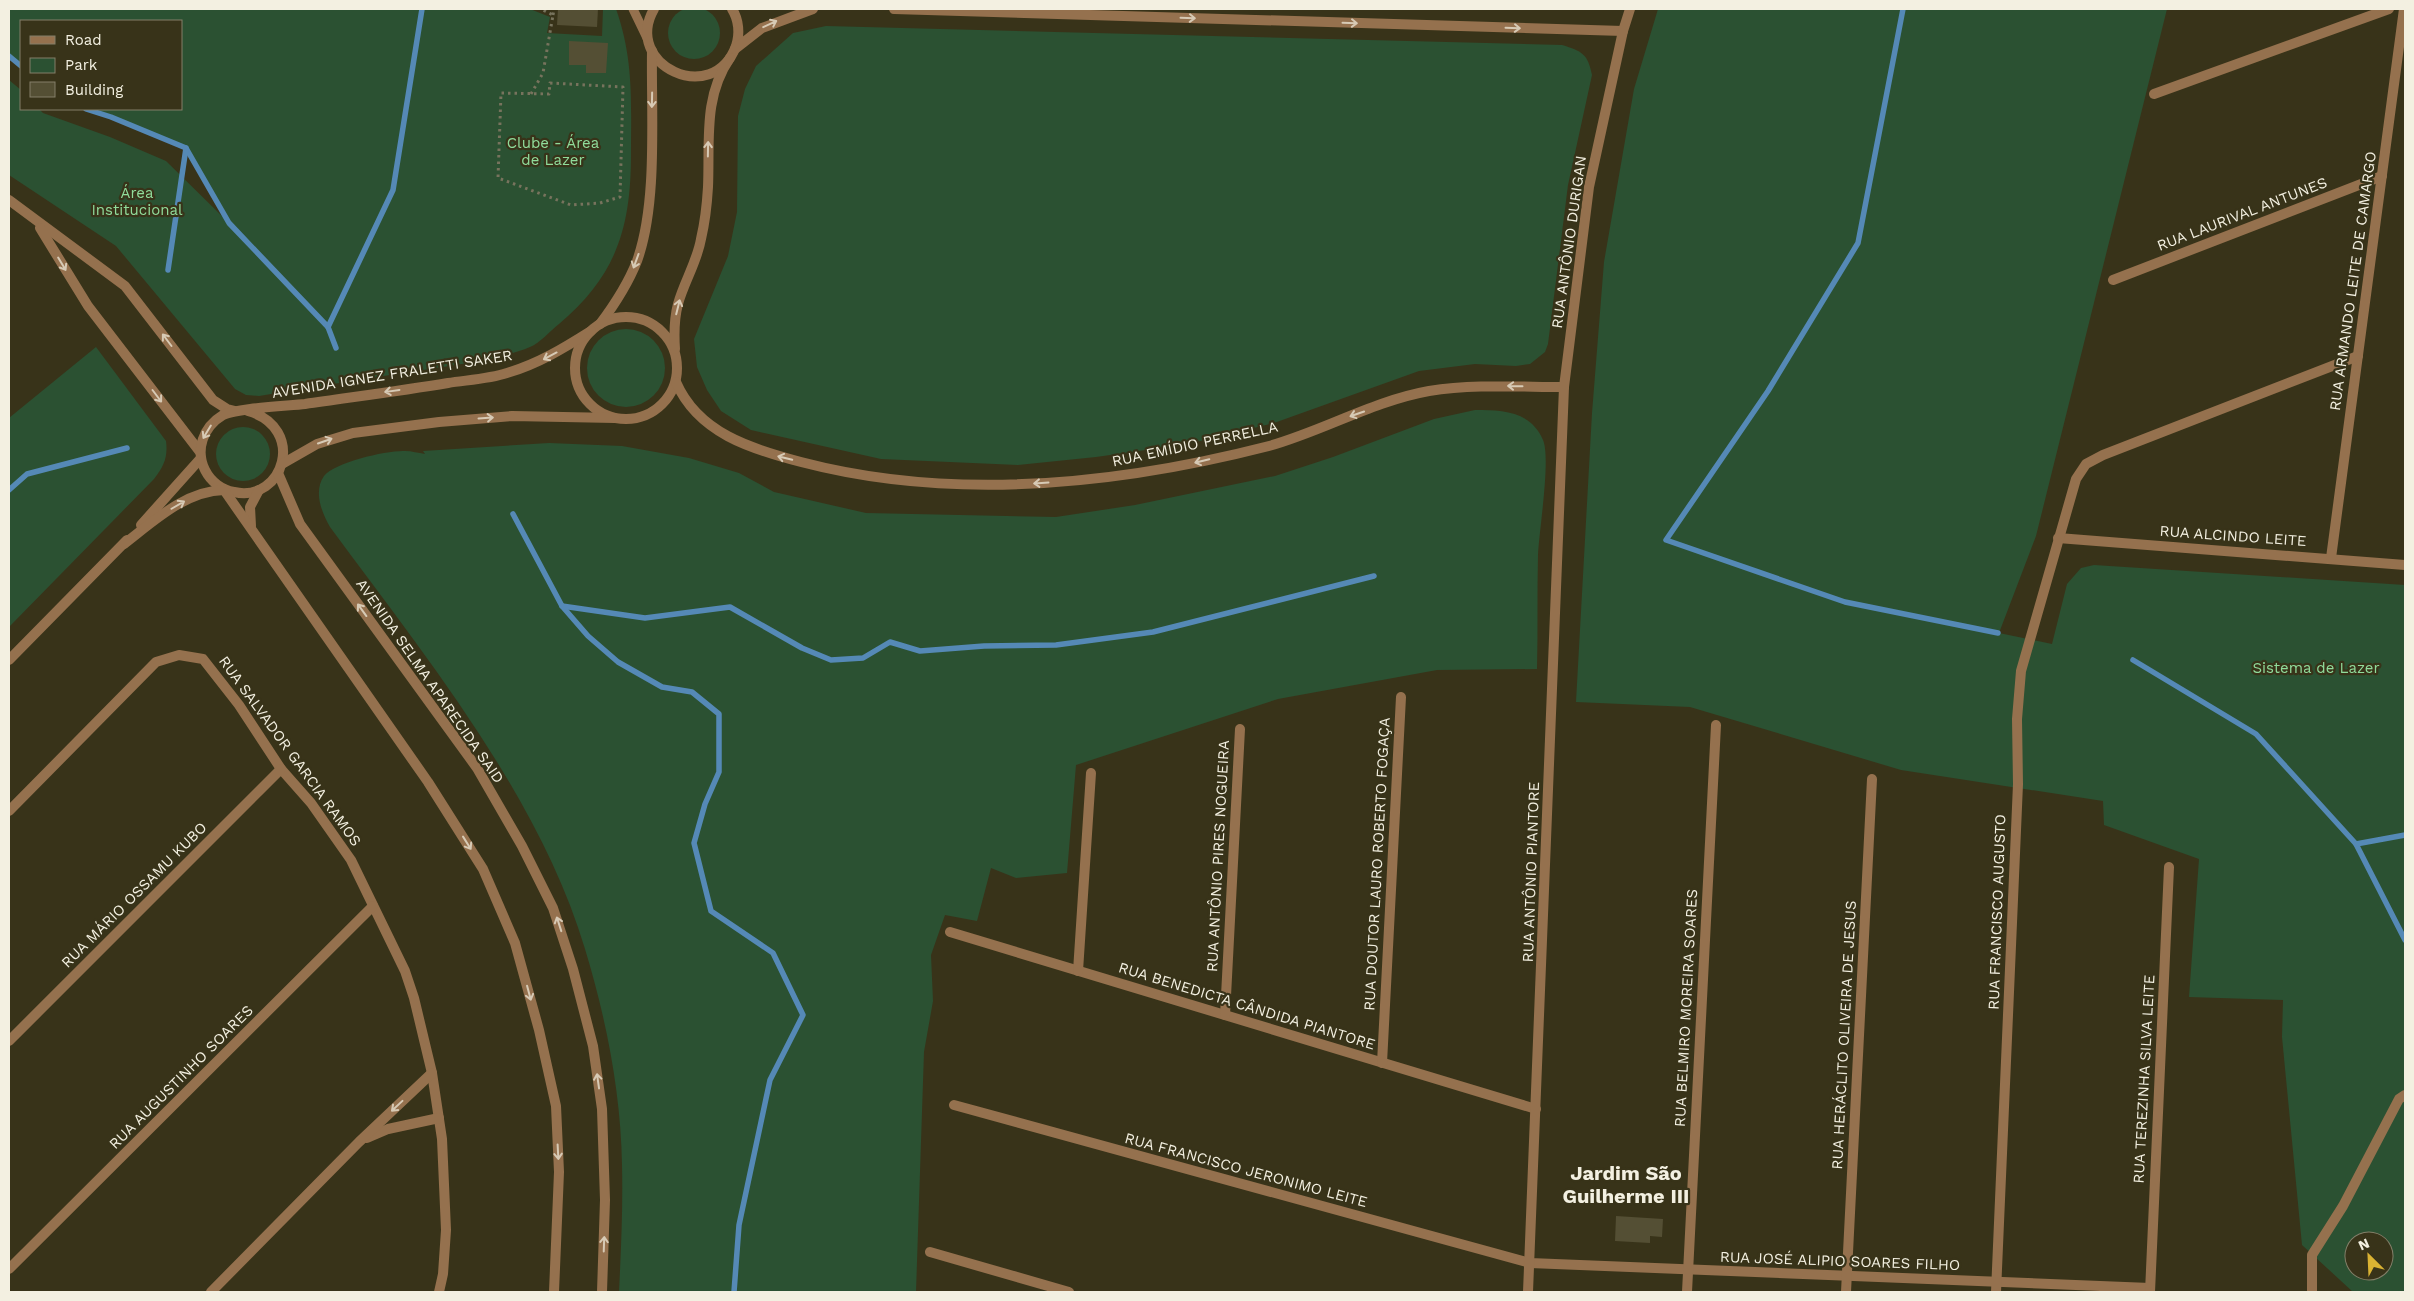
<svg xmlns="http://www.w3.org/2000/svg" width="2414" height="1301" font-family="'Work Sans',sans-serif">
<style>
.green{fill:#2b5132;fill-rule:evenodd}
.lines{fill:none;stroke-linecap:round;stroke-linejoin:round}
.stream{stroke:#5589b6;stroke-width:5.5}
.building{fill:#544f34}
.path{stroke:#77735d;stroke-width:3;stroke-dasharray:2.5 4;stroke-linecap:butt}
.lane{stroke:#95714e;stroke-width:9}
.street{stroke:#95714e;stroke-width:10}
.oneway{stroke:#d7cab5}
.labels{text-anchor:middle;dominant-baseline:central;stroke-width:4.5;stroke-linejoin:round;paint-order:stroke}
.park-label{font-size:15px;fill:#90dc9b;stroke:#383319}
.street-label{font-size:15px;fill:#f3f0e1;stroke:#383319}
.district-label{font-size:20px;font-weight:bold;fill:#f3f0e1;stroke:#383319}
</style>
<rect width="100%" height="100%" fill="#383319"/>
<g class="green">
<circle cx="694" cy="33" r="26"/>
<path d="M9 9H530L550 17 547 33 602 36 603 9H616C634 60 631 101 631 154 631 227 617 275 559 324 550 331 540 343 530 347 496 361 458 364 423 370 368 378 314 387 259 396L246 395 235 389 116 246 9 175V80L21 90V109H39L43 113 110 137 166 161 228 222 188 148 86 109H181V21H21V66L9 56Z"/>
<path d="M1658 9H2167L2036 536 1999 633 2052 644 2067 584 2081 568 2094 565 2405 585V1292H2353L2302 1245 2282 1037 2283 1000 2189 997 2199 859 2104 825 2103 801 1901 770 1690 707 1576 702 1592 413 1604 262 1634 89ZM2354 1241H2384V1271H2354Z"/>
<path d="M826 26 1562 45C1582 51 1588 54 1592 75L1568 185 1548 344 1545 352 1530 364 1516 366 1475 364 1419 371 1274 423 1188 444 1096 457 1018 465 881 459 751 430 721 411 707 390 697 367 694 339 728 256 737 212 738 116 745 89 756 66 793 33Z"/>
<circle cx="626" cy="368" r="39"/>
<path d="M96 347 166 441C168 457 164 466 154 479L9 627V418Z"/>
<path d="M1475 410C1502 410 1531 411 1543 440 1551 458 1539 531 1538 555 1537 593 1538 631 1537 669L1437 670 1278 699 1076 765 1067 873 1016 878 991 868 977 921 945 915 931 955 933 1001 924 1052 916 1292H619C621 1250 623 1208 622 1165 621 1093 606 1018 585 949 539 795 424 655 330 527 322 513 313 492 324 476 335 462 388 450 405 451 412 451 418 453 425 454L423 451 549 443 622 446 689 458 739 473 774 492 866 513 1056 517 1135 505 1275 476 1333 457 1434 419Z"/>
<circle cx="243" cy="454" r="27"/>
</g>
<g class="lines">
<g class="stream">
<path d="M1903 9 1858 243 1768 391 1666 540 1845 602 1998 633"/>
<path d="M9 56 21 66"/>
<path d="M86 109 111 117 186 148 229 223 328 327 336 348"/>
<path d="M168 270 186 148"/>
<path d="M328 327 393 190 422 9"/>
<path d="M9 490 27 474 127 448"/>
<path d="M513 514 562 606 588 636 618 662 662 687 692 692 719 714V772L705 804 694 843 711 911 773 953 803 1015 770 1080 739 1225 734 1292"/>
<path d="M562 606 645 618 730 607 802 648 831 660 863 658 890 642 920 651 984 646 1056 645 1153 632 1374 576"/>
<path d="M2133 660 2256 734 2356 844 2405 940"/>
<path d="M2356 844 2405 835"/>
</g>
</g>
<g class="building">
<path d="M558 9H598L597 27 557 25Z"/>
<path d="M569 41 608 43 606 73H586V65H569Z"/>
<path d="M1616 1216 1663 1219 1662 1237 1650 1236V1243L1615 1241Z"/>
</g>
<g class="lines">
<g class="path">
<path d="M553 15 554 9"/>
<path d="M550 83 623 87 620 197 600 203 571 205 498 178 501 93 549 94Z"/>
<path d="M531 94 543 73 553 15 541 9"/>
</g>
<path class="lane" d="M633 9 647 38"/>
<g class="street">
<path d="M654 9C622 65 713 108 736 46 740 34 739 20 732 9"/>
<path d="M894 9 1623 31"/>
<path d="M735 49 762 28 813 9"/>
<path d="M2154 94 2389 9"/>
<path d="M9 200 125 286 213 400 227 409 235 411"/>
<path d="M40 228 88 306 200 452"/>
<path d="M2113 280 2382 176"/>
<circle cx="626" cy="368" r="51"/>
<path d="M600 324C615 304 628 284 637 261 658 203 651 114 652 51"/>
<path d="M675 349C674 334 674 319 678 304 684 282 697 262 701 239 705 222 707 204 708 187 710 141 703 97 730 58"/>
<path d="M676 382C698 433 751 449 801 462 954 502 1117 485 1269 446 1323 431 1373 401 1429 391 1474 384 1519 387 1564 387"/>
<path d="M248 411C307 428 284 503 234 492 222 490 211 482 205 470 195 450 203 427 223 415 236 408 287 406 305 404 353 397 400 391 448 383 467 380 489 379 507 373 538 364 564 348 591 331"/>
<path d="M282 464 317 444 353 433 439 422 512 416 615 418"/>
<path d="M278 473 300 524 477 768 522 846 553 908 573 969 593 1046 602 1109 605 1200 602 1292"/>
<path d="M141 525 201 458"/>
<path d="M251 526 250 507 259 490"/>
<path d="M2058 538 2405 565"/>
<path d="M124 544C154 521 185 491 224 490L428 782 483 869 515 943 539 1030 556 1106 559 1172 554 1292"/>
<path d="M2331 558 2404 9"/>
<path d="M9 660 127 540"/>
<path d="M9 811 156 662 179 655 203 659 239 705 281 769 311 803 351 860 405 971 414 998 432 1073 442 1139 446 1230 443 1274 439 1292"/>
<path d="M950 932 1536 1109"/>
<path d="M1078 971 1091 773"/>
<path d="M1225 1015 1240 729"/>
<path d="M9 1041 281 769"/>
<path d="M1382 1063 1401 697"/>
<path d="M954 1105 1530 1263 2150 1288"/>
<path d="M367 1138 388 1129 439 1118"/>
<path d="M930 1252 1069 1292"/>
<path d="M9 1269 373 906"/>
<path d="M211 1292 359 1142 432 1073"/>
<path d="M1528 1292 1564 387 1589 187 1623 31 1630 9"/>
<path d="M1687 1292 1716 725"/>
<path d="M1846 1292 1872 779"/>
<path d="M1996 1292 2018 784 2017 719 2021 671 2076 479 2086 464 2103 455 2358 356"/>
<path d="M2150 1292 2169 867"/>
<path d="M2312 1292V1255L2343 1206 2399 1099 2405 1095"/>
</g>
</g>
<defs><path id="oneway-shaft" d="M-6 0H5M1.5-3L5.5 0L1.5 3" fill="none" stroke-width="1.6" stroke-linecap="round" stroke-linejoin="round" transform="scale(1.25)"/></defs>
<g class="oneway">
<use href="#oneway-shaft" transform="translate(1188 18) rotate(2)"/>
<use href="#oneway-shaft" transform="translate(1350 23) rotate(2)"/>
<use href="#oneway-shaft" transform="translate(770 24) rotate(-25)"/>
<use href="#oneway-shaft" transform="translate(1513 28) rotate(2)"/>
<use href="#oneway-shaft" transform="translate(652 100) rotate(91)"/>
<use href="#oneway-shaft" transform="translate(708 149) rotate(-89)"/>
<use href="#oneway-shaft" transform="translate(636 261) rotate(110)"/>
<use href="#oneway-shaft" transform="translate(62 264) rotate(59)"/>
<use href="#oneway-shaft" transform="translate(678 307) rotate(-76)"/>
<use href="#oneway-shaft" transform="translate(167 340) rotate(-127)"/>
<use href="#oneway-shaft" transform="translate(550 356) rotate(152)"/>
<use href="#oneway-shaft" transform="translate(1515 386) rotate(-179)"/>
<use href="#oneway-shaft" transform="translate(392 391) rotate(172)"/>
<use href="#oneway-shaft" transform="translate(157 396) rotate(53)"/>
<use href="#oneway-shaft" transform="translate(1357 414) rotate(161)"/>
<use href="#oneway-shaft" transform="translate(486 418) rotate(-4)"/>
<use href="#oneway-shaft" transform="translate(207 432) rotate(121)"/>
<use href="#oneway-shaft" transform="translate(325 441) rotate(-19)"/>
<use href="#oneway-shaft" transform="translate(785 458) rotate(-166)"/>
<use href="#oneway-shaft" transform="translate(1202 461) rotate(167)"/>
<use href="#oneway-shaft" transform="translate(1041 483) rotate(176)"/>
<use href="#oneway-shaft" transform="translate(178 505) rotate(-30)"/>
<use href="#oneway-shaft" transform="translate(362 610) rotate(-126)"/>
<use href="#oneway-shaft" transform="translate(467 843) rotate(58)"/>
<use href="#oneway-shaft" transform="translate(559 924) rotate(-108)"/>
<use href="#oneway-shaft" transform="translate(529 993) rotate(75)"/>
<use href="#oneway-shaft" transform="translate(598 1081) rotate(-98)"/>
<use href="#oneway-shaft" transform="translate(397 1106) rotate(137)"/>
<use href="#oneway-shaft" transform="translate(558 1152) rotate(87)"/>
<use href="#oneway-shaft" transform="translate(604 1244) rotate(-88)"/>
</g>
<g class="labels">
<g class="park-label">
<text x="553" y="143">Clube - Área<tspan x="553" dy="17">de Lazer</tspan></text>
<text x="137" y="193">Área<tspan x="137" dy="17">Institucional</tspan></text>
<text x="2316" y="668">Sistema de Lazer</text>
</g>
<g class="street-label">
<text transform="translate(2242 214) rotate(-21)">RUA LAURIVAL ANTUNES</text>
<text transform="translate(1569 242) rotate(-82)">RUA ANTÔNIO DURIGAN</text>
<text transform="translate(2353 281) rotate(-82)">RUA ARMANDO LEITE DE CAMARGO</text>
<text transform="translate(392 374) rotate(-9)">AVENIDA IGNEZ FRALETTI SAKER</text>
<text transform="translate(1195 444) rotate(-12)">RUA EMÍDIO PERRELLA</text>
<text transform="translate(2233 536) rotate(4)">RUA ALCINDO LEITE</text>
<text transform="translate(430 681) rotate(55)">AVENIDA SELMA APARECIDA SAID</text>
<text transform="translate(290 751) rotate(54)">RUA SALVADOR GARCIA RAMOS</text>
<text transform="translate(1218 856) rotate(-87)">RUA ANTÔNIO PIRES NOGUEIRA</text>
<text transform="translate(1377 864) rotate(-87)">RUA DOUTOR LAURO ROBERTO FOGAÇA</text>
<text transform="translate(1531 872) rotate(-88)">RUA ANTÔNIO PIANTORE</text>
<text transform="translate(134 895) rotate(-45)">RUA MÁRIO OSSAMU KUBO</text>
<text transform="translate(1997 912) rotate(-88)">RUA FRANCISCO AUGUSTO</text>
<text transform="translate(1247 1006) rotate(17)">RUA BENEDICTA CÂNDIDA PIANTORE</text>
<text transform="translate(1686 1008) rotate(-87)">RUA BELMIRO MOREIRA SOARES</text>
<text transform="translate(1844 1035) rotate(-87)">RUA HERÁCLITO OLIVEIRA DE JESUS</text>
<text transform="translate(181 1077) rotate(-45)">RUA AUGUSTINHO SOARES</text>
<text transform="translate(2144 1079) rotate(-87)">RUA TEREZINHA SILVA LEITE</text>
<text transform="translate(1246 1170) rotate(15)">RUA FRANCISCO JERONIMO LEITE</text>
<text transform="translate(1840 1261) rotate(2)">RUA JOSÉ ALIPIO SOARES FILHO</text>
</g>
<g class="district-label">
<text x="1626" y="1173">Jardim São<tspan x="1626" dy="23">Guilherme III</tspan></text>
</g>
</g>
<rect width="2414" height="1301" fill="none" stroke="#f3f0e1" stroke-width="20"/>
<rect x="20" y="20" width="162" height="90" fill="#383319" stroke="#837f69"/>
<rect x="30" y="36" width="25" height="8" fill="#95714e" stroke="#837f69"/>
<text x="65" y="45" font-size="15" fill="#f3f0e1">Road</text>
<rect x="30" y="58" width="25" height="15" fill="#2b5132" stroke="#837f69"/>
<text x="65" y="70" font-size="15" fill="#f3f0e1">Park</text>
<rect x="30" y="82" width="25" height="15" fill="#544f34" stroke="#837f69"/>
<text x="65" y="95" font-size="15" fill="#f3f0e1">Building</text>
<g transform="translate(2369 1256) rotate(336)"><circle r="24" fill="#383319" stroke="#837f69"/>
<path d="M0-4L9 19L0 12L-9 19Z" fill="#dab333"/>
<text y="-8" font-size="14" font-weight="bold" text-anchor="middle" fill="#f3f0e1">N</text>
</g>
</svg>
